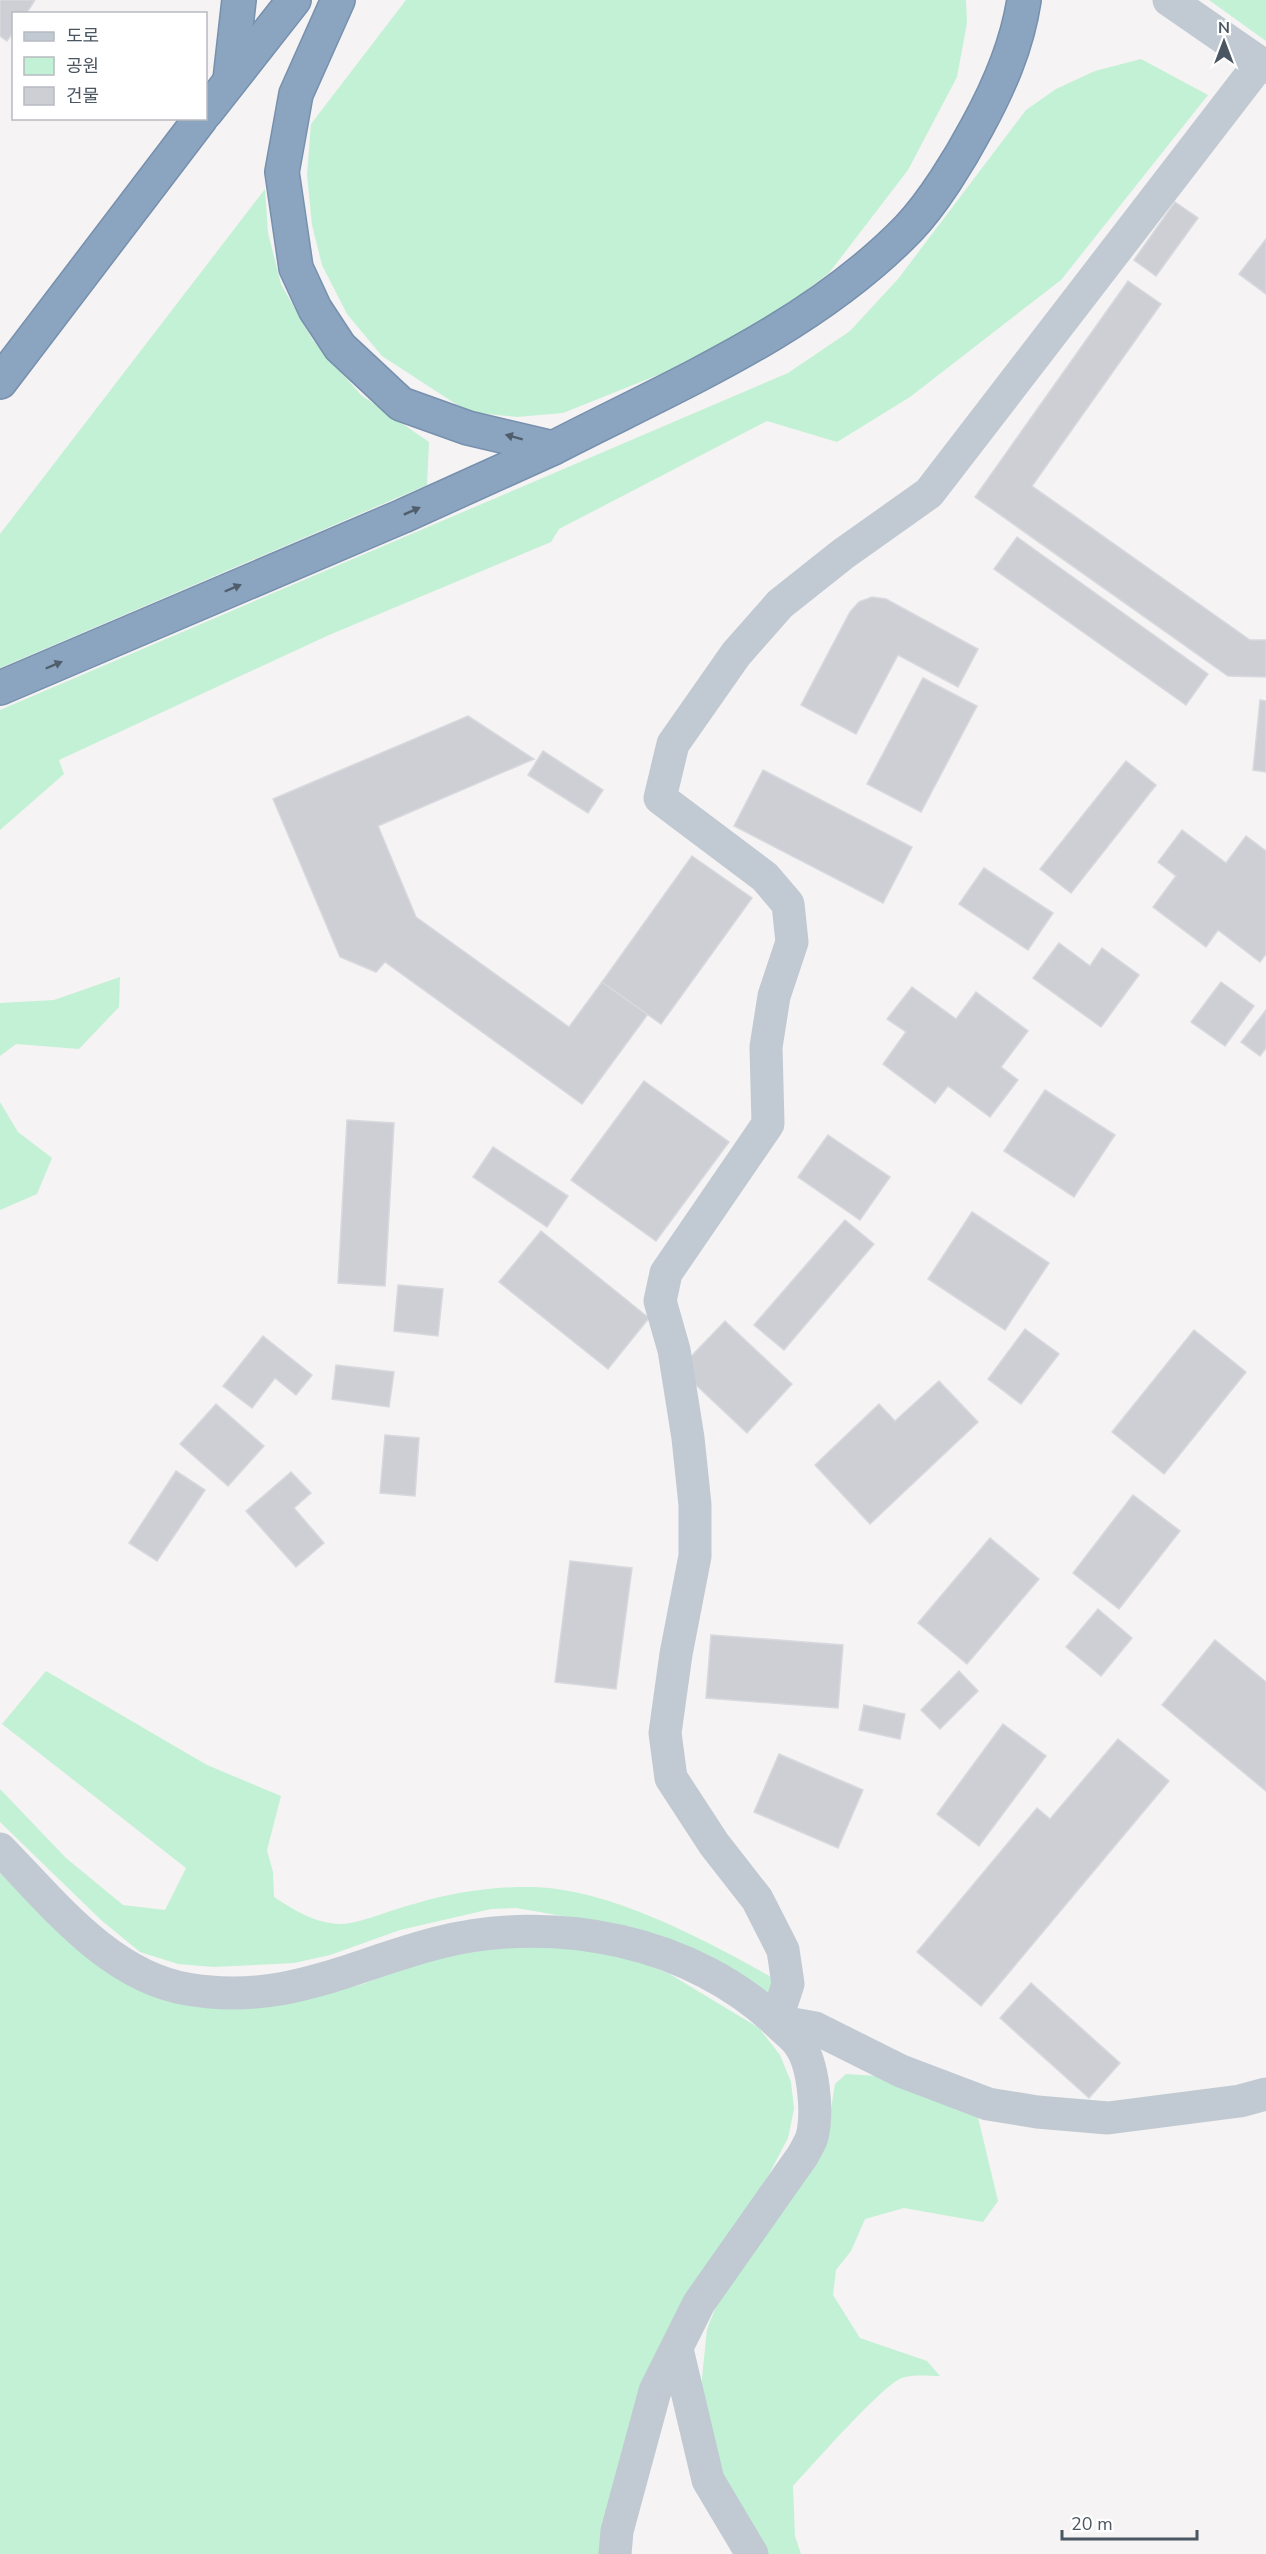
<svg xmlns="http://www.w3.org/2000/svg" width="1266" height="2554" font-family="'Nunito Sans','Noto Sans KR',sans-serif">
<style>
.green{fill:#c3f1d5}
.building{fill:#cdcfd5;stroke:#d7d9de;stroke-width:1.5}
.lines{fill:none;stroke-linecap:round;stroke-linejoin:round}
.highway-casing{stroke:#7690ad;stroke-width:36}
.minor{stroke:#c1cad2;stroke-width:33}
.highway{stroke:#8ba5c1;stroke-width:33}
.oneway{fill:#505e6b}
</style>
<rect width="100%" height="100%" fill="#f5f3f3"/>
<g class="green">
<path d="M406 0H966L967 23 957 77 908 170 829 273 764 322 668 371 563 413 517 417 468 412 382 356 347 314 322 265 312 225 307 175 311 124Z"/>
<path d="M1209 0H1266V41Z"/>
<path d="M1141 59 1208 95 1061 280 910 397 837 442 767 421 559 529 551 542 329 635 59 760 64 774 0 830V710L788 373 850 331 898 279 1026 110 1056 89 1095 71Z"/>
<path d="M265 189 268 233 281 284 312 339 361 395 429 442 427 485 0 668V534Z"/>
<path d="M120 977 119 1007 79 1049 16 1044 0 1056V1003L54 1000Z"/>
<path d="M0 1102 18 1132 52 1158 37 1194 0 1210Z"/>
<path d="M46 1671 207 1765 281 1796 267 1850 273 1872 274 1897C294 1910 314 1923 340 1924 355 1925 397 1908 414 1904 453 1892 496 1886 535 1887 615 1890 711 1943 780 1982L773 2000 586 1920 516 1908 491 1909 400 1930 330 1955 294 1963 213 1967 178 1964 140 1952 101 1920 0 1822V1789L66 1858 123 1905 165 1910 186 1868 2 1724Z"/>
<path d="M0 1873 91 1960 324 1994 363 1984 441 1954 506 1942 618 1954 668 1973 759 2028 780 2055 791 2082 794 2109 788 2138 767 2178 732 2228 602 2554H0Z"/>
<path d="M846 2074 877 2076 976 2109 998 2201 983 2222 904 2208 865 2219 851 2251 836 2270 833 2295 860 2338 927 2361 940 2376C929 2376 913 2374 902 2378 883 2384 811 2467 793 2486L795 2536 801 2554H767L722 2480 701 2388 707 2329 718 2302 830 2115 835 2084Z"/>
</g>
<g class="building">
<path d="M0 0H35L26 14H14V31L7 41 0 36Z"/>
<path d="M1175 202 1198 218 1156 276 1134 260Z"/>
<path d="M1266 239V294L1239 274Z"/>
<path d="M1128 281 1161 304 1032 486 1250 640H1266V677L1228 676 975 497Z"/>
<path d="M1017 537 1208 674 1186 705 994 569Z"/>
<path d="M872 597 886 599 978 649 958 687 898 655 856 734 801 705 850 612 859 602Z"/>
<path d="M923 678 977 706 921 812 867 784Z"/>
<path d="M1260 700 1266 701V772L1253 770Z"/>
<path d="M468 716 534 759 378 826 416 917 569 1027 602 982 648 1014 582 1104 385 962 376 972 340 957 273 799Z"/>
<path d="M543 751 603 790 588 813 528 775Z"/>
<path d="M1126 761 1156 785 1071 893 1040 869Z"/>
<path d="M763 770 912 847 883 903 734 826Z"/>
<path d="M1182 830 1226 863 1246 836 1266 851V954L1260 962 1218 930 1206 947 1153 907 1176 876 1158 862Z"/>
<path d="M692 856 752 898 661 1024 602 982Z"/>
<path d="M984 868 1053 913 1028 950 959 904Z"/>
<path d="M1059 943 1090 966 1102 948 1139 975 1101 1027 1033 978Z"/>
<path d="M1221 982 1254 1006 1225 1046 1191 1022Z"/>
<path d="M912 987 956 1019 976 992 1028 1031 1001 1067 1018 1080 990 1117 948 1086 935 1103 883 1064 906 1032 887 1019Z"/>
<path d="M1266 1010V1048L1260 1056 1241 1042Z"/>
<path d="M644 1081 729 1142 656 1241 571 1180Z"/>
<path d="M1045 1090 1115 1135 1074 1197 1004 1151Z"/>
<path d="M347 1120 394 1123 385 1286 338 1283Z"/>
<path d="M828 1135 890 1177 860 1220 798 1177Z"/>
<path d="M493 1147 568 1196 547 1227 473 1177Z"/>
<path d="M972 1212 1049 1263 1005 1330 928 1279Z"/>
<path d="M845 1220 874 1244 784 1350 754 1325Z"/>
<path d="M541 1231 649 1318 608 1369 499 1282Z"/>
<path d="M398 1285 443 1289 438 1336 394 1331Z"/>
<path d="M725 1321 792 1384 747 1433 679 1369Z"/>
<path d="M1025 1329 1059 1354 1021 1404 988 1379Z"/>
<path d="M1194 1330 1246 1372 1164 1474 1112 1432Z"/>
<path d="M263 1336 312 1375 296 1395 275 1378 252 1408 223 1386Z"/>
<path d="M336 1365 394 1372 389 1407 332 1399Z"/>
<path d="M939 1381 978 1422 870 1524 815 1465 879 1404 895 1421Z"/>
<path d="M216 1404 264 1446 228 1486 180 1444Z"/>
<path d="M385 1435 419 1438 415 1496 380 1493Z"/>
<path d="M176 1471 205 1490 157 1561 129 1543Z"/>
<path d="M291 1472 311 1493 294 1508 324 1543 296 1567 246 1511Z"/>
<path d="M1133 1495 1180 1531 1119 1609 1073 1573Z"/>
<path d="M990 1538 1039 1579 967 1664 918 1623Z"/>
<path d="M570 1561 632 1568 616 1689 555 1682Z"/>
<path d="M1098 1609 1132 1638 1101 1676 1066 1647Z"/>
<path d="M711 1635 843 1645 838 1708 706 1698Z"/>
<path d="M1215 1640 1266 1682V1791L1162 1705Z"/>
<path d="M959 1671 978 1691 940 1729 921 1710Z"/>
<path d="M864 1705 905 1714 900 1739 859 1730Z"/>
<path d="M1003 1724 1046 1756 979 1846 937 1814Z"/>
<path d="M1118 1739 1169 1781 981 2006 917 1952 1037 1808 1050 1819Z"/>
<path d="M779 1754 863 1790 838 1848 754 1812Z"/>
<path d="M1031 1983 1120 2063 1089 2098 1000 2018Z"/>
</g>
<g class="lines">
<g class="highway-casing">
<g id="highway">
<path d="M230 80 239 0"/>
<path d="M206 112 294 0"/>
<path d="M0 382 201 118"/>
<path d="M553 448C675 385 811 329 908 229 933 203 960 159 977 127 999 87 1017 46 1024 0"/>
<path d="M0 688 403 516 553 448 468 428 401 404 340 347 315 309 296 268 282 172 296 94 338 0"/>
</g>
</g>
<g class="minor">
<path d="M1169 0 1266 67"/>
<path d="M1260 63 929 493 843 554 780 604 736 654 673 744 660 798 765 877 788 904 792 942 774 996 766 1047 768 1124 666 1273 660 1301 674 1350 688 1438 695 1505V1556L676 1654 665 1733 671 1778 714 1844 757 1899 783 1950 788 1984 776 2021 815 2028 901 2071 988 2104 1037 2112 1108 2118 1240 2101 1266 2094"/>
<path d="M0 1849C52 1902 109 1976 187 1989 284 2006 348 1966 437 1943 553 1913 694 1940 781 2026 787 2032 794 2037 799 2044 814 2064 818 2113 812 2137 810 2143 806 2149 803 2155L699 2303 655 2391 617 2531 615 2554"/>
<path d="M677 2349 708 2480 752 2554"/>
</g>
<use href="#highway" class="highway"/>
</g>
<defs><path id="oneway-solid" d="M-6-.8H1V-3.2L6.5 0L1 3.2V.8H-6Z" transform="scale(1.5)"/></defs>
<g class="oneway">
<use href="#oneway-solid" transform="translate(514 437) rotate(-165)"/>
<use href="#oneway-solid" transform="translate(412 511) rotate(-24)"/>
<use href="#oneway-solid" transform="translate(233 588) rotate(-23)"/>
<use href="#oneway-solid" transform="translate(54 665) rotate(-23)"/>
</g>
<rect x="12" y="12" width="195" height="108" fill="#ffffff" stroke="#b7bbc0" stroke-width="1.5"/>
<rect x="24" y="32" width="30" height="9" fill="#c1cad2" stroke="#b7bbc0" stroke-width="1.5"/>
<text x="66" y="42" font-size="18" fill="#4a5661">도로</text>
<rect x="24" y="57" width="30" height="18" fill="#c3f1d5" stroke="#b7bbc0" stroke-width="1.5"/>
<text x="66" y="72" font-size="18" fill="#4a5661">공원</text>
<rect x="24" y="87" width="30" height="18" fill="#cdcfd5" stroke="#b7bbc0" stroke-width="1.5"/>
<text x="66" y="102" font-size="18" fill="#4a5661">건물</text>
<g transform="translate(1224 42)" stroke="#ffffff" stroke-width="4.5" paint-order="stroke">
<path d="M0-4.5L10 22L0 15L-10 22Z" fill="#4a5661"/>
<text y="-9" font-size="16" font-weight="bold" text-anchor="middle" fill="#4a5661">N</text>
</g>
<path d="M1062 2530v9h135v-9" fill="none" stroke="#4a5661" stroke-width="3"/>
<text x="1071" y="2530" font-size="18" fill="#4a5661" stroke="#ffffff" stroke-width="4.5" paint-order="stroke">20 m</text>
</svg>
